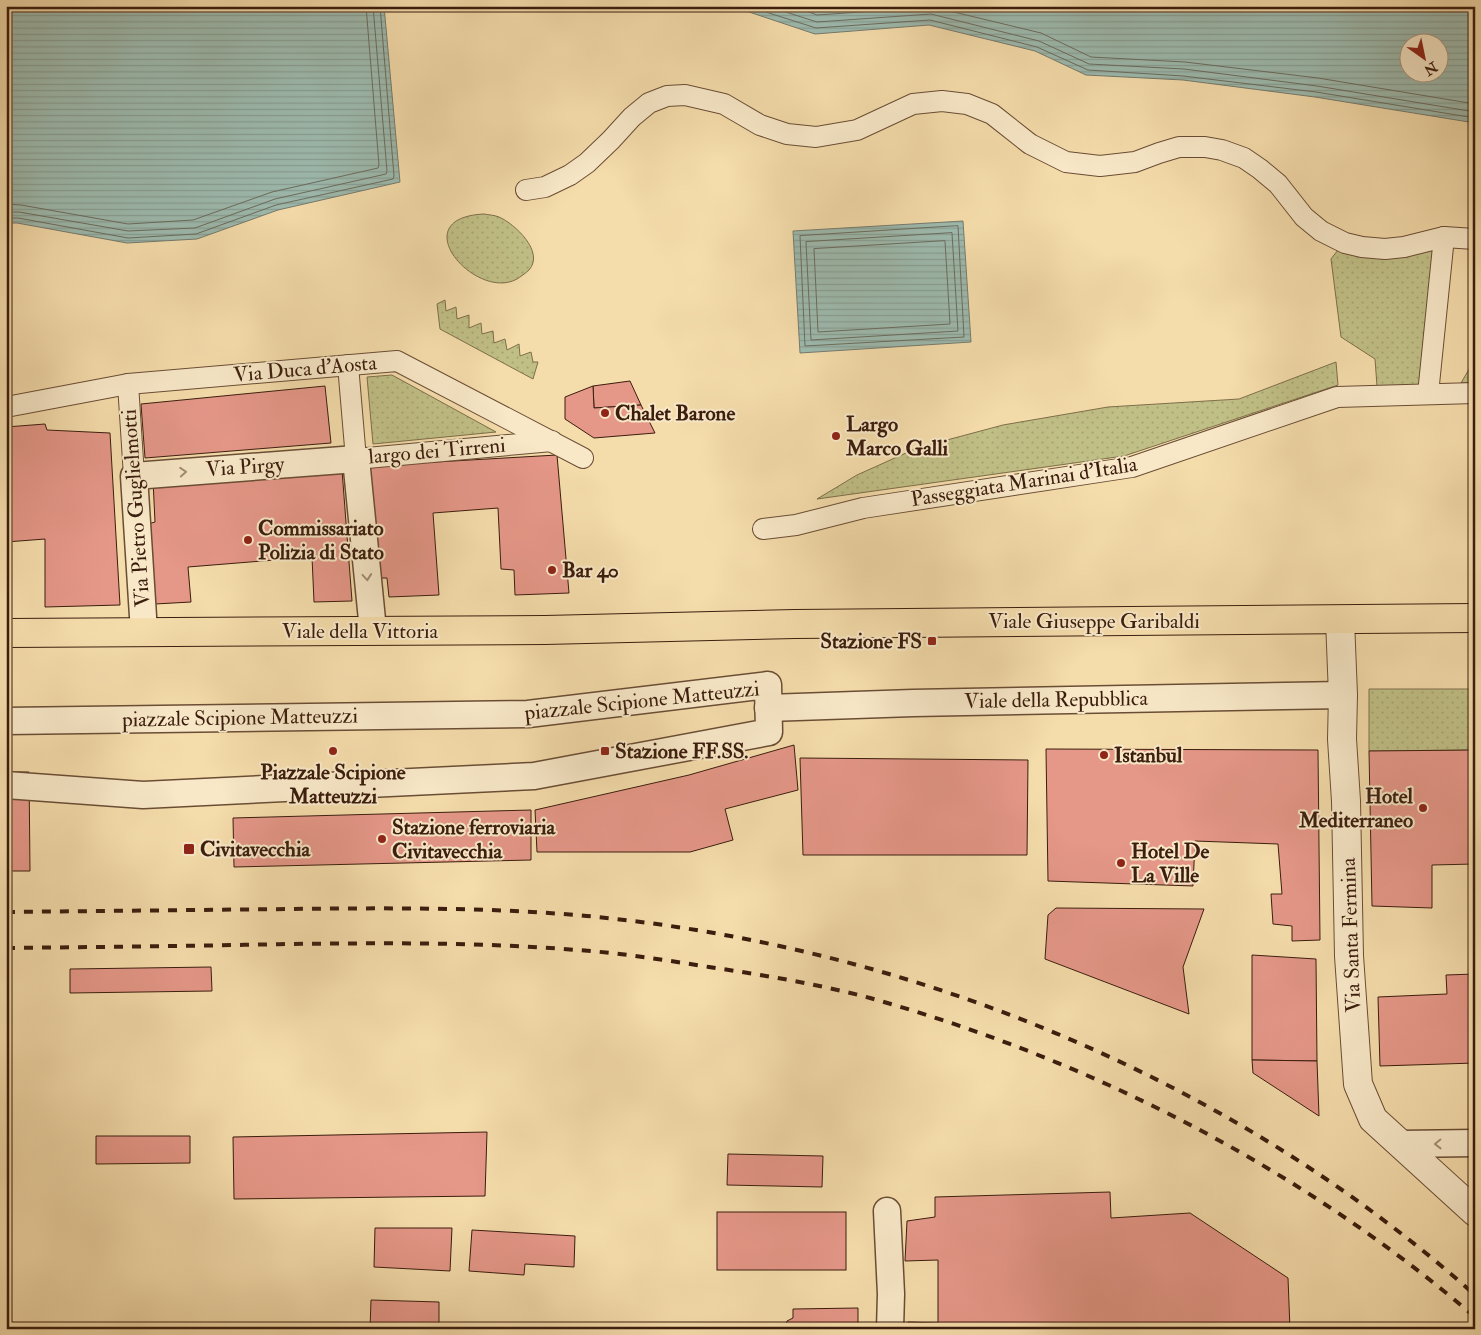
<svg xmlns="http://www.w3.org/2000/svg" width="1481" height="1335" font-family="'IM FELL Double Pica',serif">
<style>
.green{fill:url(#green-dots);stroke:#7e6e4a}
.water{fill:url(#water-rules);stroke:#767b6e;fill-rule:evenodd}
.lines{fill:none;stroke-linecap:round;stroke-linejoin:round}
.shore{stroke:#6c6c5e;stroke-width:1}
.building{fill:#e59788;stroke:#3b1d0e}
.pedestrian-casing{stroke:#6a4d35;stroke-width:22}
.minor-casing{stroke:#6a4d35;stroke-width:29}
.tertiary-casing{stroke:#6a4d35;stroke-width:30}
.primary-casing{stroke:#3b1d0e;stroke-width:30}
.pedestrian{stroke:#f8e8c8;stroke-width:20}
.minor{stroke:#f8e8c8;stroke-width:26}
.tertiary{stroke:#f8e8c8;stroke-width:28}
.primary{stroke:#f5dcab;stroke-width:28}
.rail{stroke:#3b1d0e;stroke-width:4;stroke-dasharray:9 9;stroke-linecap:butt}
.oneway{stroke:#a38d74}
.poi-dot{fill:#8f2418;stroke:#f8e8c8;stroke-width:2}
.labels{text-anchor:middle;dominant-baseline:central;stroke-width:4;stroke-linejoin:round;paint-order:stroke}
.street-label{font-size:21px;fill:#3b1d0e;stroke:#f8e8c8}
.poi-label{font-size:21px;font-weight:bold;fill:#3b1d0e;stroke:#f8e8c8;text-anchor:start}
</style>
<defs>
<pattern id="green-dots" width="8" height="8" patternUnits="userSpaceOnUse" patternTransform="scale(1.25)"><rect width="8" height="8" fill="#c0bf86"/><path d="M2 2h.1M6 6h.1" fill="none" stroke="#a6a472" stroke-width="1.8" stroke-linecap="round"/></pattern>
<pattern id="water-rules" width="6" height="5" patternUnits="userSpaceOnUse" patternTransform="scale(1.25)"><rect width="6" height="5" fill="#9dbaae"/><path d="M0 2.5h6" fill="none" stroke="#889f94"/></pattern>
</defs>
<rect width="100%" height="100%" fill="#f5dcab"/>
<filter id="stains"><feTurbulence type="fractalNoise" baseFrequency=".004" numOctaves="4"/><feColorMatrix values="0 0 0 0 .2 0 0 0 0 .09 0 0 0 0 .02 0 0 0 .5 -.17"/></filter>
<radialGradient id="worn" r=".72"><stop offset=".6" stop-color="#630" stop-opacity="0"/><stop offset="1" stop-color="#630" stop-opacity=".3"/></radialGradient>
<g class="green">
<path d="M484 214C489 215 494 215 499 217 515 224 545 252 529 270 526 273 520 277 517 279 476 302 402 218 484 214Z"/>
<path d="M1436 247 1422 385 1377 386 1375 359 1341 337 1331 259 1338 250Z"/>
<path d="M445 300 446 311 456 307 457 319 469 315V328L481 323 482 334 493 331 494 343 505 339 507 350 519 344 520 356 531 352 533 362H538L533 379 440 329 437 304Z"/>
<path d="M1475 359V382L1461 383Z"/>
<path d="M1336 362 1338 385 1124 456 817 499 857 475 917 448 1003 425 1108 407 1239 399Z"/>
<path d="M392 375 496 432 373 444 367 377Z"/>
<path d="M1369 689H1475V750L1369 751Z"/>
</g>
<g class="water">
<path d="M6 6H384L400 182 278 210 197 239 127 243 17 223H6Z"/>
<path d="M731 6H1475V123L1315 97 1183 80 1086 75 1035 51 929 25 815 34ZM1408 42H1438V72H1408Z"/>
<path d="M963 221 971 342 800 353 793 231Z"/>
</g>
<g class="lines">
<g class="shore">
<path d="M747 6 816 28 930 20 1037 47 1088 70 1183 76 1316 92 1475 118"/>
<path d="M767 6 817 22 931 14 1039 41 1089 64 1184 69 1317 86 1475 112"/>
<path d="M792 6 817 15 933 7 1041 33 1091 57 1185 62 1318 78 1475 104"/>
<path d="M6 204 21 205 128 224 193 220 272 192 378 168 379 165 366 6"/>
<path d="M6 212H19L128 231 195 228 275 199 386 174 387 171 373 6"/>
<path d="M6 218H18L128 238 196 234 276 205 393 179 394 176 380 6"/>
<path d="M958 226 964 337 805 346 800 236Z"/>
<path d="M952 233 958 331 811 340 806 242Z"/>
<path d="M945 241 950 324 818 332 814 249Z"/>
</g>
</g>
<g class="building">
<path d="M630 381 641 405 594 408 593 386Z"/>
<path d="M325 386 331 443 145 458 141 404Z"/>
<path d="M593 386 594 408 641 405 655 433 594 438 565 419V397Z"/>
<path d="M45 424 47 430 110 433 120 605 45 607V539L6 542V427Z"/>
<path d="M557 455 569 593 515 595 514 570 501 569 498 508 433 513 439 595 389 597 387 578H377L366 466Z"/>
<path d="M342 470 352 601 314 602 312 557 188 567 191 602 155 604 148 524 155 522 153 480Z"/>
<path d="M794 745 798 790 725 809 733 840 690 852H537L535 810 689 775Z"/>
<path d="M1046 749 1318 750 1320 940 1292 941V926L1273 924 1271 894H1282L1278 844 1195 841 1193 886 1048 881Z"/>
<path d="M1475 750V864L1432 865V908L1372 906 1369 751Z"/>
<path d="M800 758 1028 760 1027 855H803Z"/>
<path d="M6 772H29L30 871H6Z"/>
<path d="M531 810V860L234 867 233 818Z"/>
<path d="M1056 908 1204 909 1183 967 1189 1014 1045 959 1048 915Z"/>
<path d="M1252 955 1316 959 1317 1061 1252 1060Z"/>
<path d="M211 967 212 991 70 993V969Z"/>
<path d="M1475 974V1063L1380 1066 1378 997 1447 994 1446 975Z"/>
<path d="M1252 1060 1317 1061 1319 1116 1253 1073Z"/>
<path d="M487 1132 485 1196 234 1199 233 1137Z"/>
<path d="M96 1136H190V1163L96 1164Z"/>
<path d="M728 1154 823 1156 822 1187 727 1185Z"/>
<path d="M1110 1192 1111 1218 1190 1213 1288 1278 1290 1329H908V1322L938 1323V1260L905 1261 907 1221 935 1217V1197Z"/>
<rect x="717" y="1212" width="129" height="58"/>
<path d="M375 1228H452L450 1271 374 1267Z"/>
<path d="M472 1230 575 1236 574 1267 525 1264 524 1275 469 1271Z"/>
<path d="M371 1300 439 1302V1329H370Z"/>
<path d="M858 1308V1329H785L787 1321 793 1318V1309Z"/>
</g>
<g class="lines">
<g class="pedestrian-casing">
<g id="pedestrian">
<path d="M526 190 545 187 570 175 587 163 611 140 632 117 649 103 667 96 685 95 724 104 760 125 787 134 816 137 857 130 913 104 942 101 967 104 992 114 1030 144 1066 162 1100 166 1135 162 1159 153 1179 147H1205L1222 150 1244 158 1260 169 1278 184 1304 217 1321 231 1345 243 1362 247 1385 249 1404 247 1444 237 1475 239"/>
<path d="M348 365 356 459 552 441"/>
<path d="M128 384 134 476"/>
<path d="M1428 394 1444 237"/>
<path d="M6 407 128 384 397 361 583 458"/>
<path d="M763 529 796 525 863 508 1132 467 1337 397 1475 393"/>
</g>
</g>
<g class="minor-casing">
<g id="minor">
<path d="M144 632 134 476 356 459 373 630"/>
<path d="M768 708 913 703 1343 695"/>
<path d="M6 721 528 714 768 685 769 732 534 776 143 795 6 785"/>
<path d="M1402 1144 1475 1143"/>
<path d="M887 1211 891 1294 890 1329"/>
</g>
</g>
<g class="tertiary-casing">
<path id="tertiary" d="M1340 620 1343 695 1342 739 1346 801 1349 956 1358 1084 1373 1119 1475 1212"/>
</g>
<g class="primary-casing">
<path id="primary" d="M6 633 545 630 795 624 1475 618"/>
</g>
<use href="#pedestrian" class="pedestrian"/>
<use href="#minor" class="minor"/>
<use href="#tertiary" class="tertiary"/>
<use href="#primary" class="primary"/>
<g class="rail">
<path d="M6 912C100 911 195 910 289 909 388 908 488 907 587 916 910 946 1232 1078 1475 1295"/>
<path d="M6 948C100 947 194 946 288 944 385 943 481 942 577 950 621 953 665 960 709 967 763 975 818 984 870 998 1091 1060 1301 1168 1475 1317"/>
</g>
</g>
<defs><path id="oneway-chevron" d="M-2-3.5L2.5 0L-2 3.5" fill="none" stroke-width="1.6" stroke-linecap="round" stroke-linejoin="round" transform="scale(1.25)"/></defs>
<g class="oneway">
<use href="#oneway-chevron" transform="translate(183 472) rotate(-4)"/>
<use href="#oneway-chevron" transform="translate(367 577) rotate(85)"/>
<use href="#oneway-chevron" transform="translate(1438 1144) rotate(179)"/>
</g>
<g class="poi-dot">
<circle cx="605" cy="413" r="5"/>
<circle cx="836" cy="436" r="5"/>
<circle cx="248" cy="540" r="5"/>
<circle cx="552" cy="570" r="5"/>
<rect x="927" y="636" width="10" height="10" rx="2.5"/>
<circle cx="333" cy="751" r="5"/>
<rect x="600" y="746" width="10" height="10" rx="2.5"/>
<circle cx="1104" cy="755" r="5"/>
<circle cx="1423" cy="808" r="5"/>
<circle cx="382" cy="839" r="5"/>
<rect x="183" y="843" width="12" height="12" rx="2.5"/>
<circle cx="1121" cy="863" r="5"/>
</g>
<g class="labels">
<g class="street-label">
<text transform="translate(305 369) rotate(-5)">Via Duca d'Aosta</text>
<text transform="translate(437 451) rotate(-5)">largo dei Tirreni</text>
<text transform="translate(245 467) rotate(-4)">Via Pirgy</text>
<text transform="translate(1024 482) rotate(-9)">Passeggiata Marinai d'Italia</text>
<text transform="translate(136 508) rotate(-94)">Via Pietro Guglielmotti</text>
<text x="1094" y="621">Viale Giuseppe Garibaldi</text>
<text x="360" y="631">Viale della Vittoria</text>
<text transform="translate(1056 700) rotate(-1)">Viale della Repubblica</text>
<text transform="translate(642 701) rotate(-6)">piazzale Scipione Matteuzzi</text>
<text transform="translate(240 718) rotate(-1)">piazzale Scipione Matteuzzi</text>
<text transform="translate(1351 935) rotate(-92)">Via Santa Fermina</text>
</g>
<g class="poi-label">
<text x="615" y="413">Chalet Barone</text>
<text x="846" y="424">Largo<tspan x="846" dy="24">Marco Galli</tspan></text>
<text x="258" y="528">Commissariato<tspan x="258" dy="24">Polizia di Stato</tspan></text>
<text x="562" y="570">Bar 40</text>
<text x="922" y="641" text-anchor="end">Stazione FS</text>
<text x="615" y="751">Stazione FF.SS.</text>
<text x="1114" y="755">Istanbul</text>
<text x="333" y="772" text-anchor="middle">Piazzale Scipione<tspan x="333" dy="24">Matteuzzi</tspan></text>
<text x="1413" y="796" text-anchor="end">Hotel<tspan x="1413" dy="24">Mediterraneo</tspan></text>
<text x="392" y="827">Stazione ferroviaria<tspan x="392" dy="24">Civitavecchia</tspan></text>
<text x="200" y="849">Civitavecchia</text>
<text x="1131" y="851">Hotel De<tspan x="1131" dy="24">La Ville</tspan></text>
</g>
</g>
<rect width="1481" height="1335" fill="none" stroke="#f5dcab" stroke-width="25"/>
<rect x="8" y="8" width="1466" height="1320" fill="none" stroke="#3b1d0e" stroke-width="2.5"/>
<rect x="12" y="12" width="1456" height="1310" fill="none" stroke="#3b1d0e"/>
<g transform="translate(1424 58) rotate(147)"><circle r="24" fill="#f8e8c8" stroke="#ac977e"/>
<path d="M0-4L9 19L0 12L-9 19Z" fill="#8f2418"/>
<text y="-8" font-size="14" font-weight="bold" text-anchor="middle" fill="#3b1d0e">N</text>
</g>
<rect width="100%" height="100%" filter="url(#stains)"/>
<rect width="100%" height="100%" fill="url(#worn)"/>
</svg>
